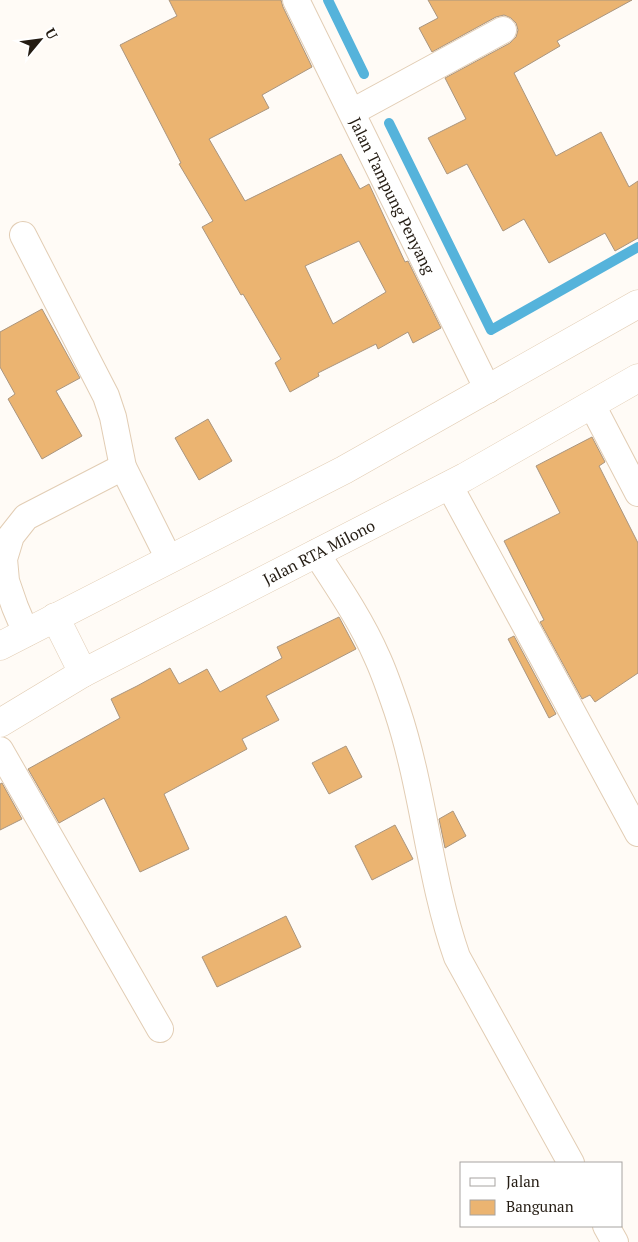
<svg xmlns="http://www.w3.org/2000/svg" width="638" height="1242" font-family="'PT Serif',serif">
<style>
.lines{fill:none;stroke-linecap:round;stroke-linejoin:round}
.stream{stroke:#55b3db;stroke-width:10}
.building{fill:#ebb471;stroke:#aa957e;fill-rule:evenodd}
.street-casing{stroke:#e2cdb4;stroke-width:28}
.highway-casing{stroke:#e2cdb4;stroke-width:29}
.street{stroke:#fff;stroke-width:26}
.highway{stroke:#fff;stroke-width:28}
.labels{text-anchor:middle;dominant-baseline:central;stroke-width:4;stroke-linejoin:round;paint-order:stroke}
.street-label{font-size:16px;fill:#241c13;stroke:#fff}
</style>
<rect width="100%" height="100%" fill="#fffbf6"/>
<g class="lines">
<g class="stream">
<path d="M328 0 364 74"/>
<path d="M389 123 491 330 638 247"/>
</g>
</g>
<g class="building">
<path d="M169 0H281L283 7 312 67 262 95 269 108 209 139 245 201 341 154 360 189 369 184 405 262 408 261 441 328 413 343 408 332 378 349 376 344 318 373 319 376 290 392 275 363 281 359 243 294 241 295 202 227 213 221 179 164 181 163 120 45 177 16ZM359 241 386 292 333 324 305 266Z"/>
<path d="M428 0H632L557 41 560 46 514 73 556 156 601 132 629 187 638 181V238L615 251 605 233 549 263 524 219 503 231 467 164 447 174 428 138 466 119 445 78 510 43 516 37 518 30 516 23 511 18 504 15 496 17 432 52 419 28 438 18Z"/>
<path d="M42 309 80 378 56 391 82 436 42 459 8 399 15 394 0 367V332Z"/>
<path d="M208 419 232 461 199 480 175 438Z"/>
<path d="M592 437 605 462 599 466 638 543V673L595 702 590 695 582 699 540 622 544 620 504 541 560 513 536 466Z"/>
<path d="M339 617 356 649 266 696 279 720 242 739 247 749 164 794 189 849 140 872 104 798 59 823 28 769 120 718 111 699 137 686 170 668 179 684 207 669 220 692 282 658 277 647Z"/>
<path d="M514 636 556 714 549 718 508 639Z"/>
<path d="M346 746 362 777 329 794 312 763Z"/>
<path d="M2 783 22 819 0 830V784Z"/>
<path d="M453 811 466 836 445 848 439 819Z"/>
<path d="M395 825 413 859 372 880 355 846Z"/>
<path d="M286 916 301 947 217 987 202 957Z"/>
</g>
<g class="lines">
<g class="street-casing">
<g id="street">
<path id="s1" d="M296 0 488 390"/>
<path d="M352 112 503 30"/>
<path d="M23 235 106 396 113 417 123 467 169 559"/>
<path d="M592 405 638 493"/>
<path d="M449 485 638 833"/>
<path d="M316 553C337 585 362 622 377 657 385 674 391 693 397 710 424 791 429 877 457 957L571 1163"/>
<path d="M26 633 15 607 6 581 4 559 11 536 26 517 123 467"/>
<path d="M0 750 160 1029"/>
<path d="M606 1226 615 1242"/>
</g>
</g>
<g class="highway-casing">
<g id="highway">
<path d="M55 617 83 673"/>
<path d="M0 646 344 470 638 304"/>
<path id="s2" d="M0 723 83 673 465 477 638 378"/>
</g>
</g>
<use href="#street" class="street"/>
<use href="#highway" class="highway"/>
</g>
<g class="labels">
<g class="street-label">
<text stroke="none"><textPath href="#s1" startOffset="218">Jalan Tampung Penyang</textPath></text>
<text stroke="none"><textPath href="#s2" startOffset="362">Jalan RTA Milono</textPath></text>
</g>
</g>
<rect x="460" y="1162" width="162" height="65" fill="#ffffff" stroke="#a7a4a1"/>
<rect x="470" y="1178" width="25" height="8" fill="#ffffff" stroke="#a7a4a1"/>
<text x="506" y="1187" font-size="15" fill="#241c13">Jalan</text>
<rect x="470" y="1200" width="25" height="15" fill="#ebb471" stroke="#a7a4a1"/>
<text x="506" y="1212" font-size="15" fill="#241c13">Bangunan</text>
<g transform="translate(40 40) rotate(61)" stroke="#ffffff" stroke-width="4" paint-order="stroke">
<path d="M0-4L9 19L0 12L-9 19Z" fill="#241c13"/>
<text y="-8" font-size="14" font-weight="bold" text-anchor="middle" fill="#241c13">U</text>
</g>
</svg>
